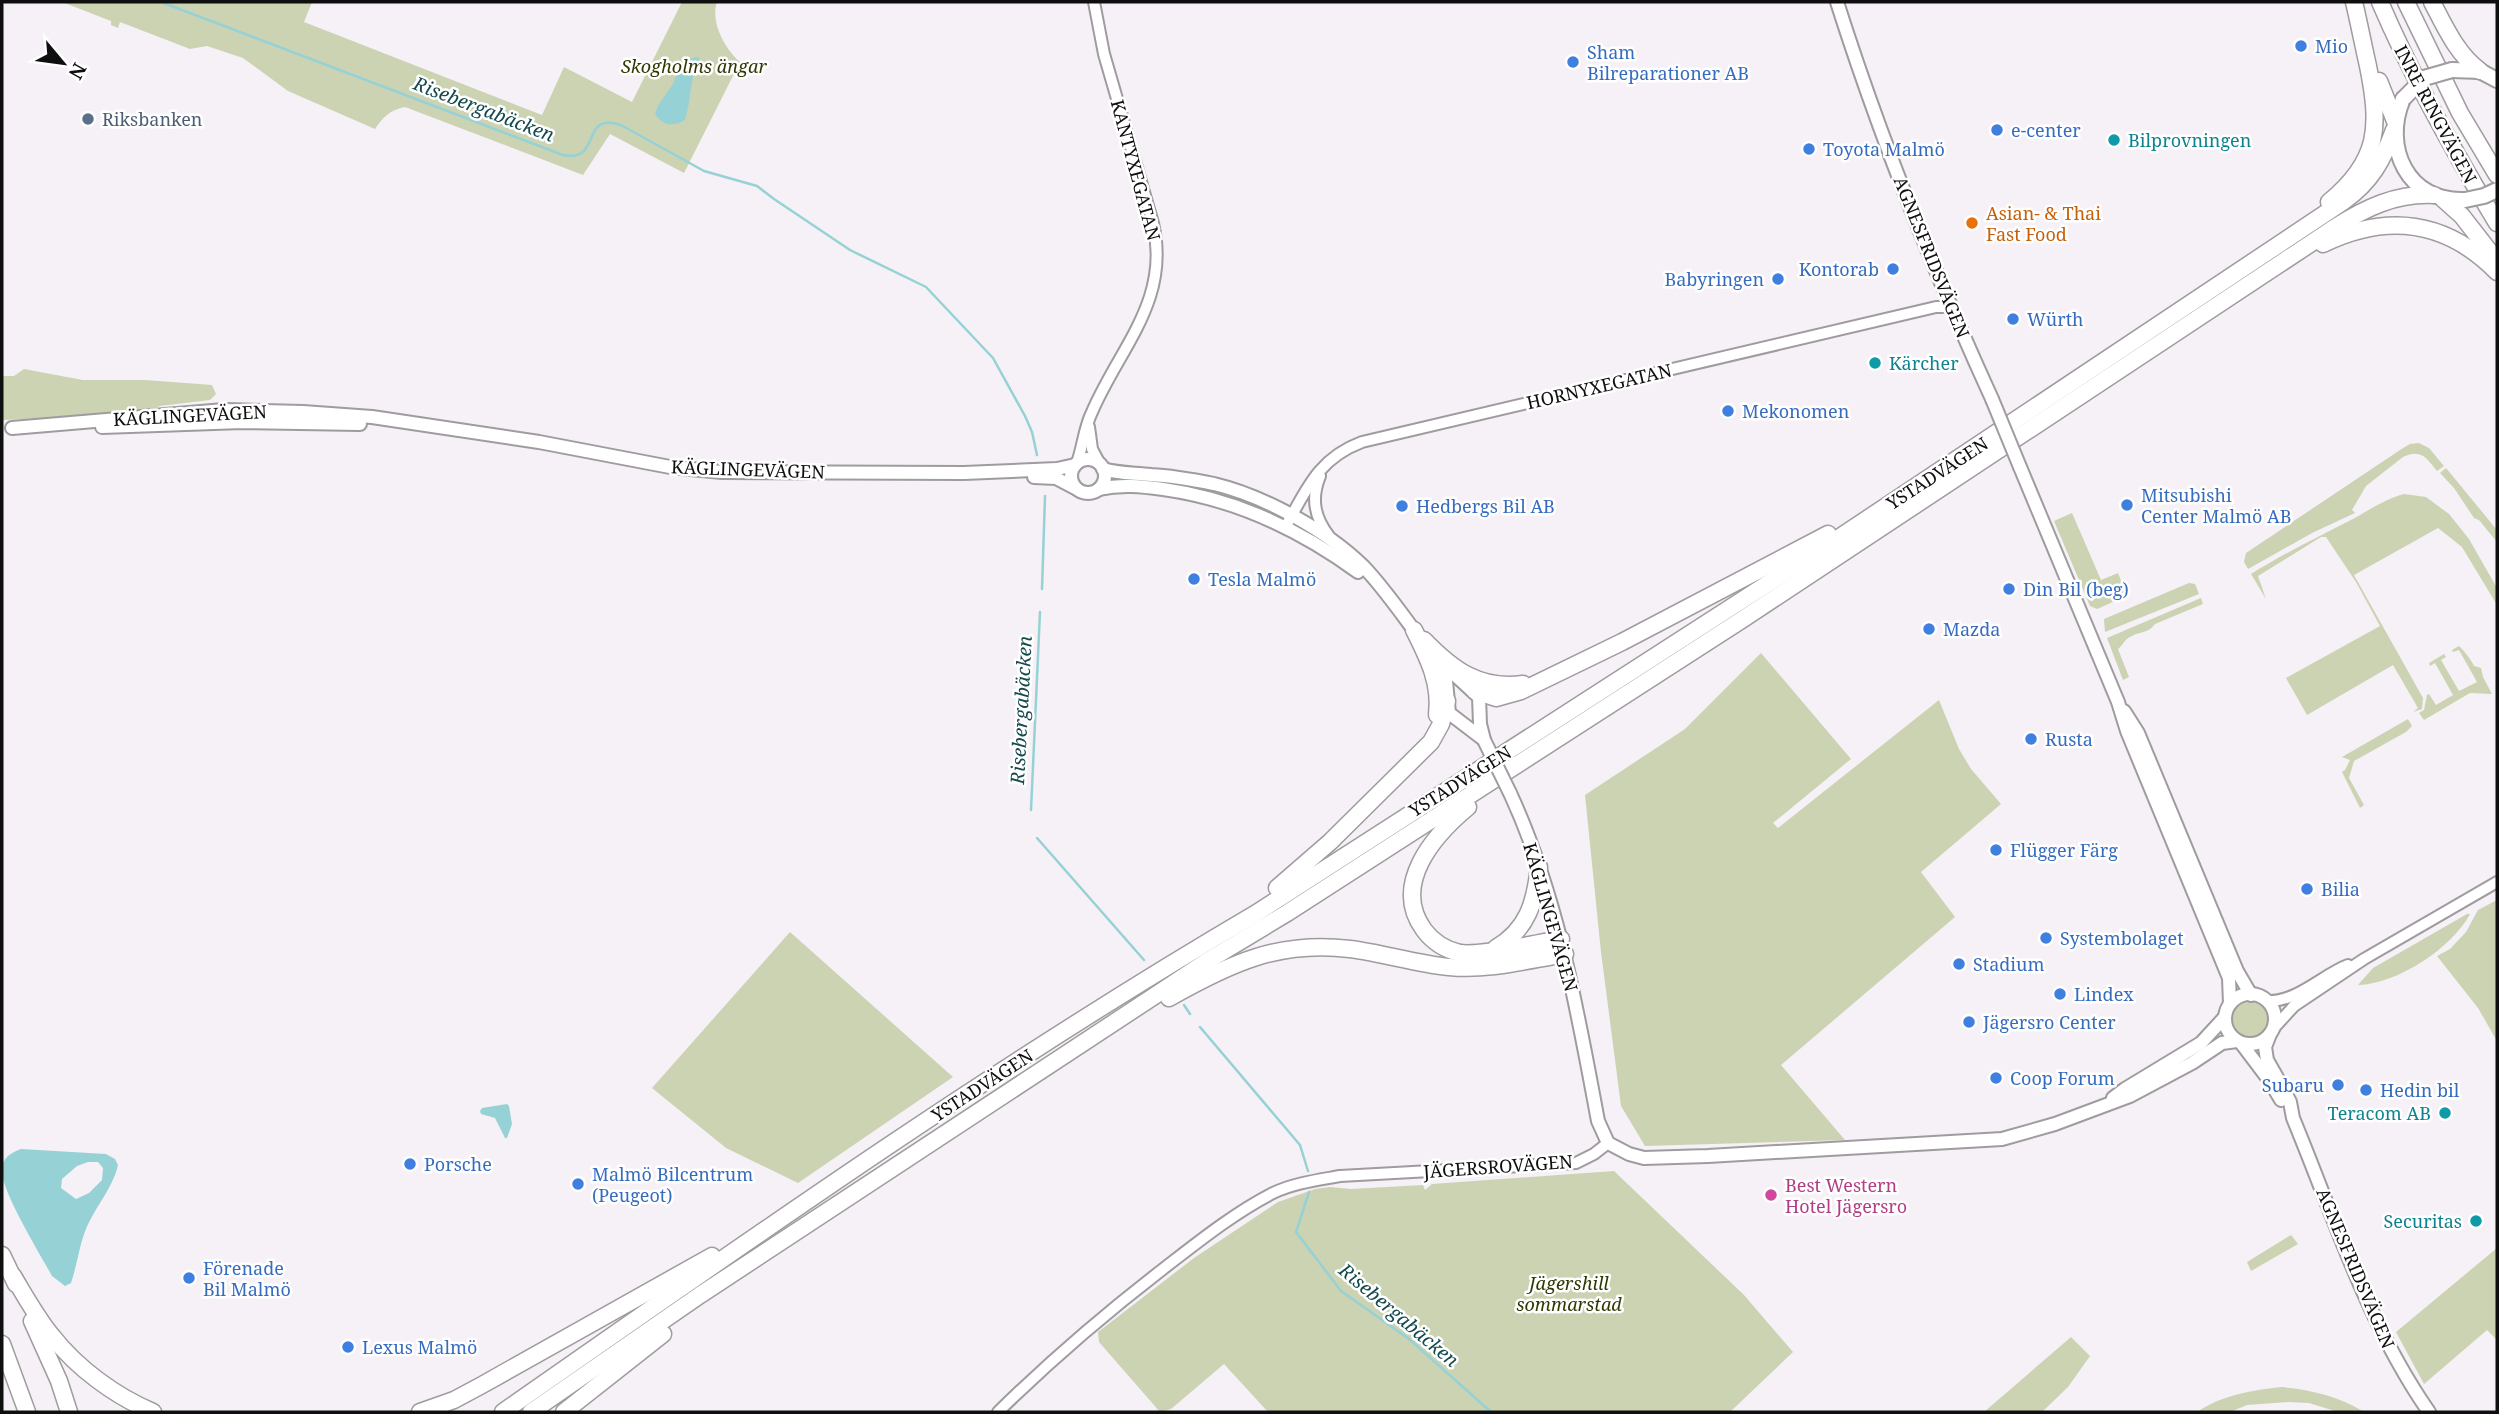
<svg xmlns="http://www.w3.org/2000/svg" width="2499" height="1414" font-family="'Noto Serif',serif">
<style>
.green{fill:#cbd3b3}
.water{fill:#96d2d5;fill-rule:evenodd}
.lines{fill:none;stroke-linecap:round;stroke-linejoin:round}
.stream{stroke:#96d2d5;stroke-width:2.5}
.tertiary-casing{stroke:#9f9b9f;stroke-width:14}
.secondary-casing{stroke:#9f9b9f;stroke-width:16}
.trunk-casing{stroke:#9f9b9f;stroke-width:18}
.motorway-casing{stroke:#9f9b9f;stroke-width:19}
.tertiary{stroke:#fff;stroke-width:10}
.secondary{stroke:#fff;stroke-width:12}
.trunk{stroke:#fff;stroke-width:14}
.motorway{stroke:#fff;stroke-width:16}
.secondary-bridge-casing{stroke:#9f9b9f;stroke-width:16;stroke-linecap:butt}
.trunk-bridge-casing{stroke:#9f9b9f;stroke-width:18;stroke-linecap:butt}
.secondary-bridge{stroke:#fff;stroke-width:12}
.trunk-bridge{stroke:#fff;stroke-width:14}
.shop-dot{fill:#3f7fe0;stroke:#fff;stroke-width:2.5}
.service-dot{fill:#5c6f8a;stroke:#fff;stroke-width:2.5}
.culture-dot{fill:#0f9aa8;stroke:#fff;stroke-width:2.5}
.food-dot{fill:#e8710a;stroke:#fff;stroke-width:2.5}
.hotel-dot{fill:#d1479c;stroke:#fff;stroke-width:2.5}
.labels{text-anchor:middle;dominant-baseline:central;stroke-width:5;stroke-linejoin:round;paint-order:stroke}
.shop-label{font-size:18px;fill:#366cbe;stroke:#fff;text-anchor:start}
.park-label{font-size:18px;font-style:italic;fill:#303802;stroke:#fff}
.street-label{font-size:18px;fill:#100f10;stroke:#fff}
.service-label{font-size:18px;fill:#4e5e75;stroke:#fff;text-anchor:start}
.culture-label{font-size:18px;fill:#0d838f;stroke:#fff;text-anchor:start}
.food-label{font-size:18px;fill:#c56008;stroke:#fff;text-anchor:start}
.hotel-label{font-size:18px;fill:#b23c85;stroke:#fff;text-anchor:start}
.water-label{font-size:19px;font-style:italic;fill:#144a4d;stroke:#fff}
</style>
<rect width="100%" height="100%" fill="#f6f1f6"/>
<g class="green">
<path d="M62 2H312L304 22 542 115 564 67 632 102 682 2H717C710 22 725 49 740 62L684 173 610 134 583 175 405 107C390 110 383 117 375 129L288 91 243 58 207 46 190 49 120 22 118 28 111 25V21Z"/>
<path d="M24 369 83 380H145L212 385 216 394 210 400 160 406 149 410 91 416 2 420V376H14Z"/>
<path d="M2419 443 2429 448 2444 466 2437 471C2427 459 2422 448 2403 457L2366 486 2352 510 2355 513 2312 533 2248 569 2244 562 2246 553 2400 450 2410 444Z"/>
<path d="M2446 468 2497 530V542L2479 520 2474 518 2454 488 2440 473Z"/>
<path d="M2404 494 2426 497 2449 514 2469 539 2497 588V605L2462 547 2438 528 2354 575 2423 698 2422 709 2413 712 2418 708 2393 665 2307 715 2286 678 2380 626 2356 582 2326 537H2321L2258 576 2266 599 2251 574C2283 554 2316 538 2349 521 2367 512 2384 499 2404 494Z"/>
<path d="M2072 513 2101 580 2118 573 2125 591 2124 597 2097 609 2090 606 2054 521Z"/>
<path d="M2189 583 2195 584 2199 594 2105 632 2104 619Z"/>
<path d="M2201 598 2203 604 2155 624C2148 634 2139 631 2130 637 2124 640 2123 645 2118 649L2129 677 2123 680 2107 638Z"/>
<path d="M2459 646C2464 651 2471 659 2474 666L2481 668 2483 677 2492 694 2470 693 2424 720 2419 713 2424 710 2427 695 2429 694 2436 705 2453 695 2435 663 2430 666 2429 663 2444 654 2446 657 2441 660 2459 691 2477 682 2459 650 2453 652 2452 650Z"/>
<path d="M1761 653 1851 759 1773 823 1778 828 1939 700 1959 749 1971 769 2001 804 1921 872 1955 917 1781 1065 1845 1140 1645 1146 1621 1106 1601 952 1585 795 1685 729Z"/>
<path d="M2408 719 2412 726 2406 732 2354 761 2349 778 2364 805 2360 808 2342 772 2345 770 2350 760 2342 757Z"/>
<path d="M2497 900V1041L2478 1008 2437 956 2450 949 2466 932 2478 910Z"/>
<path d="M2467 914H2470C2452 948 2397 984 2358 985L2373 968Z"/>
<path d="M790 932 953 1077 798 1183 726 1148 652 1088Z"/>
<circle cx="2250" cy="1020" r="18"/>
<path d="M1614 1171 1744 1295 1793 1352 1730 1412H1268L1224 1364 1171 1409 1160 1412 1099 1342 1098 1332 1194 1258 1278 1202 1315 1189 1330 1187 1351 1189 1423 1185 1425 1190 1432 1184Z"/>
<path d="M2291 1235 2298 1244 2251 1271 2247 1262Z"/>
<path d="M2497 1248V1340L2487 1330 2424 1384 2396 1332Z"/>
<path d="M2071 1337 2090 1356 2068 1387 2042 1412H1984Z"/>
<path d="M2282 1387C2311 1390 2339 1396 2364 1412H2338L2309 1403 2288 1402 2247 1405 2230 1412H2197C2222 1395 2253 1390 2282 1387Z"/>
</g>
<g class="water">
<path d="M695 57 700 58C689 77 692 99 685 120 674 127 661 126 655 113L659 104 673 84 680 64Z"/>
<path d="M507 1104 509 1106 512 1124 507 1138H505L495 1118 481 1114 480 1111 482 1108Z"/>
<path d="M21 1149 106 1154 115 1159 118 1165C113 1188 95 1207 86 1229 79 1246 77 1266 71 1283L65 1286 52 1276C40 1254 3 1194 2 1172 1 1159 10 1153 21 1149ZM88 1162H98L103 1168 102 1180 89 1193 76 1199 61 1188 62 1179 77 1166Z"/>
</g>
<g class="lines">
<g class="stream">
<path d="M161 2 563 155C603 163 579 111 621 125L704 171 757 186 774 199 850 250 926 287 993 358 1025 416 1032 432 1037 455"/>
<path d="M1042 589 1045 496"/>
<path d="M1031 810 1040 612"/>
<path d="M1037 838 1144 960"/>
<path d="M1184 1005 1190 1014"/>
<path d="M1200 1027 1300 1145 1308 1171"/>
<path d="M1309 1192 1296 1232 1341 1291 1409 1339 1491 1412"/>
</g>
<g class="tertiary-casing">
<g id="tertiary">
<path d="M1089 427 1092 449 1100 464"/>
<path d="M1077 463C1083 446 1084 428 1092 412 1120 347 1171 300 1153 223L1104 54 1094 2"/>
<path d="M1320 476C1311 498 1314 517 1329 536"/>
<path d="M1286 526C1307 488 1319 458 1362 442L1936 307H1951"/>
<path d="M2266 1001C2296 1003 2322 975 2348 965"/>
<path d="M2272 1030 2294 1006 2364 959 2497 882"/>
<path d="M998 1412C1050 1361 1106 1313 1163 1269 1198 1242 1234 1213 1273 1193 1294 1183 1318 1180 1340 1176L1576 1163 1594 1154 1608 1143"/>
</g>
</g>
<g class="secondary-casing">
<g id="secondary">
<path d="M1837 2C1880 137 1933 270 1992 399"/>
<path d="M102 427 242 422 360 424"/>
<path d="M12 428 224 410 303 412 372 417 539 442 670 467 722 472 964 473 1057 469 1075 465"/>
<circle cx="1088" cy="476" r="17"/>
<path d="M2020 467 2118 702 2127 731 2229 978 2230 1004"/>
<path d="M1103 469C1119 474 1134 473 1151 475 1171 476 1194 480 1214 484 1264 496 1326 530 1363 566 1384 588 1401 613 1419 637"/>
<path d="M1034 477 1056 478 1075 488"/>
<path d="M1099 489C1121 484 1141 486 1163 489 1236 499 1299 529 1358 572"/>
<path d="M1432 655 1446 681 1449 713 1483 739"/>
<path d="M1453 673 1479 697 1480 724 1484 740"/>
<path d="M2124 711 2138 733 2237 971 2251 995"/>
<path d="M1510 793C1558 897 1577 1009 1598 1121L1608 1143 1629 1154 1644 1158 1708 1156 2002 1139 2055 1124 2130 1096 2192 1063 2222 1043 2237 1041"/>
<circle cx="2250" cy="1019" r="25"/>
<path d="M2270 1034 2265 1047 2267 1060 2283 1088 2290 1102 2293 1118C2334 1217 2367 1323 2429 1412"/>
<path d="M2241 1043 2269 1080 2281 1100"/>
<path d="M2113 1098 2125 1089 2201 1043 2225 1017"/>
</g>
</g>
<g class="trunk-casing">
<g id="trunk">
<path d="M2452 70 2480 71 2497 80"/>
<path d="M2403 99C2382 147 2408 203 2465 200"/>
</g>
</g>
<g class="motorway-casing">
<g id="motorway">
<path d="M2380 2C2413 79 2454 152 2497 223"/>
<path d="M2406 2 2460 113 2497 175"/>
<path d="M2432 2C2445 27 2457 54 2480 71"/>
<path d="M2379 81 2395 121"/>
<path d="M2443 199 2462 216 2497 261"/>
<path d="M2329 202C2380 160 2380 126 2368 66 2363 44 2359 23 2354 2"/>
<path d="M2323 244C2387 213 2446 220 2497 272"/>
<path d="M1414 630C1428 658 1441 683 1437 715"/>
<path d="M1424 640C1453 670 1480 690 1523 684"/>
<path d="M1475 691 1496 698 1521 691 1622 642 1828 534"/>
<path d="M1468 807C1433 836 1391 885 1424 930 1433 942 1446 950 1460 953 1483 956 1536 943 1561 939"/>
<path d="M1277 888 1330 842 1431 742 1441 724 1447 701"/>
<path d="M1496 948C1528 929 1535 902 1539 867"/>
<path d="M1169 998C1229 964 1279 940 1350 949 1383 953 1416 964 1449 967 1488 971 1528 960 1565 954"/>
<path d="M2 1255 16 1284"/>
<path d="M13 1276C25 1296 37 1318 52 1336 77 1368 115 1396 153 1412"/>
<path d="M32 1321 59 1381 69 1412"/>
<path d="M2 1344 27 1412"/>
<path d="M420 1412 454 1400 482 1385 712 1256"/>
<path d="M503 1412C749 1240 996 1066 1255 914L1834 541 2344 201C2371 182 2383 160 2394 130"/>
<path d="M531 1412 700 1295 1209 960 1287 913 1743 619 2334 228C2365 208 2396 193 2434 195"/>
<path d="M564 1412 663 1334"/>
</g>
</g>
<use href="#tertiary" class="tertiary"/>
<use href="#secondary" class="secondary"/>
<use href="#trunk" class="trunk"/>
<use href="#motorway" class="motorway"/>
<g class="secondary-bridge-casing">
<g id="secondary-bridge">
<path d="M1992 399 2020 467"/>
<path d="M1484 740 1510 793"/>
</g>
</g>
<g class="trunk-bridge-casing">
<g id="trunk-bridge">
<path d="M2403 99 2424 78 2452 70"/>
<path d="M2465 200 2484 196 2497 190"/>
</g>
</g>
<use href="#secondary-bridge" class="secondary-bridge"/>
<use href="#trunk-bridge" class="trunk-bridge"/>
</g>
<g class="shop-dot">
<circle cx="2301" cy="46" r="7"/>
<circle cx="1573" cy="62" r="7"/>
<circle cx="1997" cy="130" r="7"/>
<circle cx="1809" cy="149" r="7"/>
<circle cx="1893" cy="269" r="7"/>
<circle cx="1778" cy="279" r="7"/>
<circle cx="2013" cy="319" r="7"/>
<circle cx="1728" cy="411" r="7"/>
<circle cx="2127" cy="505" r="7"/>
<circle cx="1402" cy="506" r="7"/>
<circle cx="1194" cy="579" r="7"/>
<circle cx="2009" cy="589" r="7"/>
<circle cx="1929" cy="629" r="7"/>
<circle cx="2031" cy="739" r="7"/>
<circle cx="1996" cy="850" r="7"/>
<circle cx="2307" cy="889" r="7"/>
<circle cx="2046" cy="938" r="7"/>
<circle cx="1959" cy="964" r="7"/>
<circle cx="2060" cy="994" r="7"/>
<circle cx="1969" cy="1022" r="7"/>
<circle cx="1996" cy="1078" r="7"/>
<circle cx="2338" cy="1085" r="7"/>
<circle cx="2366" cy="1090" r="7"/>
<circle cx="410" cy="1164" r="7"/>
<circle cx="578" cy="1184" r="7"/>
<circle cx="189" cy="1278" r="7"/>
<circle cx="348" cy="1347" r="7"/>
</g>
<circle class="service-dot" cx="88" cy="119" r="7"/>
<g class="culture-dot">
<circle cx="2114" cy="140" r="7"/>
<circle cx="1875" cy="363" r="7"/>
<circle cx="2445" cy="1113" r="7"/>
<circle cx="2476" cy="1221" r="7"/>
</g>
<circle class="food-dot" cx="1972" cy="223" r="7"/>
<circle class="hotel-dot" cx="1771" cy="1195" r="7"/>
<g class="labels">
<g class="shop-label">
<text x="2315" y="46">Mio</text>
<text x="1587" y="52">Sham<tspan x="1587" dy="21">Bilreparationer AB</tspan></text>
<text x="2011" y="130">e-center</text>
<text x="1823" y="149">Toyota Malmö</text>
<text x="1879" y="269" text-anchor="end">Kontorab</text>
<text x="1764" y="279" text-anchor="end">Babyringen</text>
<text x="2027" y="319">Würth</text>
<text x="1742" y="411">Mekonomen</text>
<text x="2141" y="495">Mitsubishi<tspan x="2141" dy="21">Center Malmö AB</tspan></text>
<text x="1416" y="506">Hedbergs Bil AB</text>
<text x="1208" y="579">Tesla Malmö</text>
<text x="2023" y="589">Din Bil (beg)</text>
<text x="1943" y="629">Mazda</text>
<text x="2045" y="739">Rusta</text>
<text x="2010" y="850">Flügger Färg</text>
<text x="2321" y="889">Bilia</text>
<text x="2060" y="938">Systembolaget</text>
<text x="1973" y="964">Stadium</text>
<text x="2074" y="994">Lindex</text>
<text x="1983" y="1022">Jägersro Center</text>
<text x="2010" y="1078">Coop Forum</text>
<text x="2324" y="1085" text-anchor="end">Subaru</text>
<text x="2380" y="1090">Hedin bil</text>
<text x="424" y="1164">Porsche</text>
<text x="592" y="1174">Malmö Bilcentrum<tspan x="592" dy="21">(Peugeot)</tspan></text>
<text x="203" y="1268">Förenade<tspan x="203" dy="21">Bil Malmö</tspan></text>
<text x="362" y="1347">Lexus Malmö</text>
</g>
<g class="park-label">
<text x="694" y="66">Skogholms ängar</text>
<text x="1569" y="1283">Jägershill<tspan x="1569" dy="21">sommarstad</tspan></text>
</g>
<g class="street-label">
<text transform="translate(2436 114) rotate(62)">INRE RINGVÄGEN</text>
<text transform="translate(1136 170) rotate(75)">KANTYXEGATAN</text>
<text transform="translate(1932 257) rotate(68)">AGNESFRIDSVÄGEN</text>
<text transform="translate(1599 386) rotate(-13)">HORNYXEGATAN</text>
<text transform="translate(190 415) rotate(-3)">KÄGLINGEVÄGEN</text>
<text transform="translate(748 469) rotate(2)">KÄGLINGEVÄGEN</text>
<text transform="translate(1937 473) rotate(-33)">YSTADVÄGEN</text>
<text transform="translate(1460 781) rotate(-32)">YSTADVÄGEN</text>
<text transform="translate(1551 917) rotate(74)">KÄGLINGEVÄGEN</text>
<text transform="translate(982 1085) rotate(-33)">YSTADVÄGEN</text>
<text transform="translate(1498 1166) rotate(-4)">JÄGERSROVÄGEN</text>
<text transform="translate(2356 1268) rotate(67)">AGNESFRIDSVÄGEN</text>
</g>
<g class="service-label">
<text x="102" y="119">Riksbanken</text>
</g>
<g class="culture-label">
<text x="2128" y="140">Bilprovningen</text>
<text x="1889" y="363">Kärcher</text>
<text x="2431" y="1113" text-anchor="end">Teracom AB</text>
<text x="2462" y="1221" text-anchor="end">Securitas</text>
</g>
<g class="food-label">
<text x="1986" y="213">Asian- &amp; Thai<tspan x="1986" dy="21">Fast Food</tspan></text>
</g>
<g class="hotel-label">
<text x="1785" y="1185">Best Western<tspan x="1785" dy="21">Hotel Jägersro</tspan></text>
</g>
<g class="water-label">
<text transform="translate(484 109) rotate(21)">Risebergabäcken</text>
<text transform="translate(1021 710) rotate(-87)">Risebergabäcken</text>
<text transform="translate(1399 1315) rotate(40)">Risebergabäcken</text>
</g>
</g>
<rect width="2499" height="1414" fill="none" stroke="#100f10" stroke-width="7"/>
<g transform="translate(63 63) rotate(119)" stroke="#ffffff" stroke-width="5" paint-order="stroke">
<path d="M0-5L12 26L0 18L-12 26Z" fill="#100f10"/>
<text y="-10" font-size="19" font-weight="bold" text-anchor="middle" fill="#100f10">N</text>
</g>
</svg>
